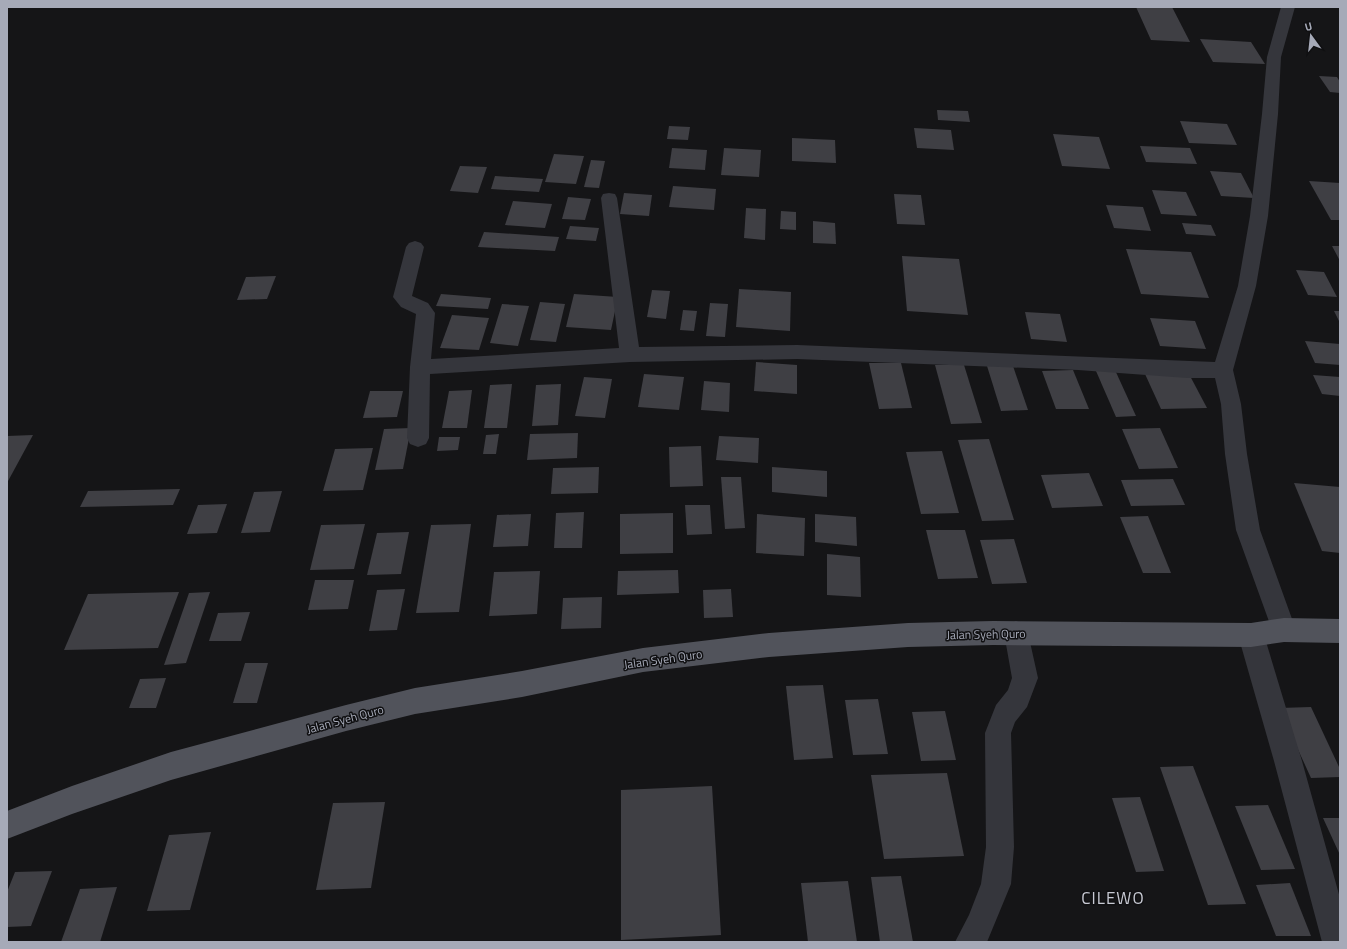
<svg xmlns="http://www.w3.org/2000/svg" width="1347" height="949" font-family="'Titillium Web',sans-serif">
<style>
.building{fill:#3f3f44}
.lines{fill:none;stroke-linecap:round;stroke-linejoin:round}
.minor{fill:#35363c;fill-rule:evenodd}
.major{fill:#51535b;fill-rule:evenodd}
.labels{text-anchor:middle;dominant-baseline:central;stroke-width:3;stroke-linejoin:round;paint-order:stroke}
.street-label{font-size:12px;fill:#a6aab8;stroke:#101012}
.near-quarter-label{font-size:17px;letter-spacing:1px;fill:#c7c9d3;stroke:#101012}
</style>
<rect width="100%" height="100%" fill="#151517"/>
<g class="building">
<path d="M1136 7H1172L1190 42 1151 40Z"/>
<path d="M1200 39 1251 42 1265 64 1213 62Z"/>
<path d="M1319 76 1337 77 1340 82V93L1330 92Z"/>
<path d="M937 110 968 111 970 122 938 120Z"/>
<path d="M1180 121 1227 124 1237 145 1189 143Z"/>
<path d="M669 126 690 127 688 140 667 139Z"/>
<path d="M914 128 951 130 954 150 917 148Z"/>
<path d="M1053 134 1099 137 1110 169 1062 166Z"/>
<path d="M792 138 835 140 836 163 792 161Z"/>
<path d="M1140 146 1190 148 1197 164 1146 162Z"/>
<path d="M672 148 707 150 705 170 669 168Z"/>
<path d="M724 148 761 150 759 177 721 175Z"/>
<path d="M554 154 584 156 576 184 545 182Z"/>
<path d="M591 160 605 161 599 188 584 187Z"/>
<path d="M460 166 487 167 478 193 450 191Z"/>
<path d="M1210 171 1241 173 1254 198 1221 196Z"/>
<path d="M495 176 543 179 539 192 491 189Z"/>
<path d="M1309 181 1340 183V220H1331Z"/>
<path d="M673 186 716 189 714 210 669 207Z"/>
<path d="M1152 190 1186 192 1197 216 1161 214Z"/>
<path d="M624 193 652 195 649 216 620 214Z"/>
<path d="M894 194 921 195 925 225 897 224Z"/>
<path d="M568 197 591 199 585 220 562 219Z"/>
<path d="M513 201 552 204 545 228 505 225Z"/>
<path d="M1106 205 1143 207 1151 231 1114 228Z"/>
<path d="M746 208 766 209 765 240 744 238Z"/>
<path d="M781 211 796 212V230L780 229Z"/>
<path d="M813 221 835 223 836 244 813 243Z"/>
<path d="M1182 223 1211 225 1216 236 1186 234Z"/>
<path d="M570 226 599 228 596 241 566 239Z"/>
<path d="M484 232 559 237 555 251 478 247Z"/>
<path d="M1332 246H1340V261Z"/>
<path d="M1126 249 1191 252 1209 298 1141 294Z"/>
<path d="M902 256 959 259 968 315 907 311Z"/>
<path d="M1296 270 1324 272 1337 297 1308 295Z"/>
<path d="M276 276 267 299 237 300 246 277Z"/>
<path d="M739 289 791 292 790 331 736 327Z"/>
<path d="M652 290 670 291 666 319 647 317Z"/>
<path d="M441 294 491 298 488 309 436 306Z"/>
<path d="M574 294 618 297 611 330 566 327Z"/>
<path d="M540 302 565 304 556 342 530 340Z"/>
<path d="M710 303 728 304 725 337 706 336Z"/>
<path d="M502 304 529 306 518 346 490 343Z"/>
<path d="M683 310 697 311 694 331 680 330Z"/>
<path d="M1334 311H1340V323Z"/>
<path d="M1025 312 1060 314 1067 342 1031 339Z"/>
<path d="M452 315 489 318 479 350 440 348Z"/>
<path d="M1150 318 1195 321 1206 349 1160 346Z"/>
<path d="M1305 341 1340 344V365L1315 363Z"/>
<path d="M756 362 797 365V394L754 391Z"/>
<path d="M869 363H901L912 408 879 409Z"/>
<path d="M935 365H964L982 423 951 424Z"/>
<path d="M987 366H1013L1028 410 1001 411Z"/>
<path d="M1073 370 1089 409H1056L1042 371Z"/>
<path d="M1115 370 1136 416 1116 417 1096 371Z"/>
<path d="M644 374 684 377 679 410 638 407Z"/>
<path d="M1145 374H1189L1207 408 1161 409Z"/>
<path d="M1313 375 1340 377V396L1322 394Z"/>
<path d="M584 377 612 379 605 418 575 416Z"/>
<path d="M704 381 730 383 729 412 701 410Z"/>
<path d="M512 384 507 428H484L490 385Z"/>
<path d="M561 384 558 425 532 426 536 385Z"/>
<path d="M472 390 467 428H442L449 391Z"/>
<path d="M370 391H403L397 417 363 418Z"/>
<path d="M411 428 403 469 375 470 384 429Z"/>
<path d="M1160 428 1178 468 1139 469 1122 429Z"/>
<path d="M578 433 577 458 527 460 530 434Z"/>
<path d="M499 434 496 454H483L486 435Z"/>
<path d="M33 435 7 483V436Z"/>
<path d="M719 436 759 438 758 463 716 460Z"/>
<path d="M439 437H460L458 450 437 451Z"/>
<path d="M989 439 1014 520 982 521 958 440Z"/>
<path d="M701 446 703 486 670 487 669 447Z"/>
<path d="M373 448 363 490 323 491 335 449Z"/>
<path d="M942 451 959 513 921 514 906 452Z"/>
<path d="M599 467 598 493 551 494 553 468Z"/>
<path d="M772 467 827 471V497L772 492Z"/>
<path d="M1089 473 1103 506 1052 508 1041 475Z"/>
<path d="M721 477H741L745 528 725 529Z"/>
<path d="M1173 479 1185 505 1131 506 1121 480Z"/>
<path d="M1294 483 1340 487V553L1322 551Z"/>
<path d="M180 489 173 505 80 507 88 491Z"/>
<path d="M282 491 270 532 241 533 254 492Z"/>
<path d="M227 504 217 533 187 534 198 505Z"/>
<path d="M685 505H710L712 534 687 535Z"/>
<path d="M584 512 582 548H554L556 513Z"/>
<path d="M673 513V553L620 554V514Z"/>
<path d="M531 514 528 546 493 547 497 515Z"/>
<path d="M757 514 805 518 804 556 756 553Z"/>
<path d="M815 514 856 517 857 546 815 542Z"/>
<path d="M1148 516 1171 573H1143L1120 517Z"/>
<path d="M365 524 354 569 310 570 321 525Z"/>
<path d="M471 524 459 612 416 613 431 525Z"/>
<path d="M926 530H965L978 578 938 579Z"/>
<path d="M409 532 401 574 367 575 377 533Z"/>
<path d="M1014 539 1027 583 992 584 980 540Z"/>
<path d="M827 554 860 557 861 597 827 595Z"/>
<path d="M678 570 679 593 617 595 618 571Z"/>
<path d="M540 571 537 614 489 616 494 572Z"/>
<path d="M315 580H354L348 609 308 610Z"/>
<path d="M405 589 397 630 369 631 377 590Z"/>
<path d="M731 589 733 617 704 618 703 590Z"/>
<path d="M179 592 158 648 64 650 88 594Z"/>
<path d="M210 592 186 663 164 665 189 593Z"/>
<path d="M602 597 601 628 561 629 563 598Z"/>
<path d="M250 612 241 641H209L218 613Z"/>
<path d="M245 663H268L257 703H233Z"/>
<path d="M166 678 156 708H129L140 679Z"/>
<path d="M823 685 833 758 794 760 786 686Z"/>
<path d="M878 699 888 754 853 755 845 700Z"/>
<path d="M1311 707 1340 769V777L1311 778 1279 708Z"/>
<path d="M945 711 956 760 921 761 912 712Z"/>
<path d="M1193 766 1246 904 1208 905 1160 767Z"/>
<path d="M947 773 964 856 884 859 871 775Z"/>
<path d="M712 786 721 935 621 940V790Z"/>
<path d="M1140 797 1164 871 1136 872 1112 798Z"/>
<path d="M385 802 371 888 316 890 333 803Z"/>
<path d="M1268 805 1295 869 1261 870 1235 806Z"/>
<path d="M1323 818H1340V855Z"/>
<path d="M211 832 190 910 147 911 169 835Z"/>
<path d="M52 871 31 926 7 927V892L15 872Z"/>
<path d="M901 876 913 942H880L871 877Z"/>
<path d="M848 881 857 942H808L801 883Z"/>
<path d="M1290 883 1311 936H1276L1256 885Z"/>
<path d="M117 887 100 942H61L80 889Z"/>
</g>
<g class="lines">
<g class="minor">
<path d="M1281 7H1295L1281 57 1278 114 1268 216 1256 286 1233 370 1241 404 1247 454 1260 530 1296 630 1293 638 1284 642 1275 638 1236 530 1225 454 1221 404 1215 378H1187L1078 370 797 359 630 362 430 374 429 438 426 444 418 447 410 444 407 438 410 367 416 314 401 307 393 297 406 247 409 243 415 241 421 243 424 247 412 296 428 303 435 313 431 359 619 348 601 198 603 194 609 193 615 194 617 198 639 347 797 345 1215 362 1238 286 1250 216 1262 114 1267 57Z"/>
<path d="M1016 621 1025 625 1028 633 1038 678 1027 707 1015 722 1011 733 1014 847 1011 884 987 942H955L969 915 981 884 986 847 985 733 996 705 1008 690 1012 678 1004 633 1007 625Z"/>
<path d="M1251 623 1260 627 1264 635 1302 761 1340 898V942H1322L1274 761 1238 635 1242 627Z"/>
</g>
<path class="major" d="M1284 618 1340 619V643L1284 642 1251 647 993 645 908 647 769 657 643 672 522 697 415 714 346 731 171 780 72 814 7 839V811L72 786 171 752 346 705 415 688 522 671 643 648 769 633 908 623 993 621 1251 623Z"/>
</g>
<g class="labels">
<g class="street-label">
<text transform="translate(986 634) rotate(-1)">Jalan Syeh Quro</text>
<text transform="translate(663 659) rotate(-8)">Jalan Syeh Quro</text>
<text transform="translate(345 719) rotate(-15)">Jalan Syeh Quro</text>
</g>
<g class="near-quarter-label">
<text x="1113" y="898">CILEWO</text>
</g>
</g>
<rect width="1347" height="949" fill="none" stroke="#a6aab8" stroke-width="16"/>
<g transform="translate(1311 36) rotate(345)" stroke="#101012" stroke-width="3" paint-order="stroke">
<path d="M0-3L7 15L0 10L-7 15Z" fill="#a6aab8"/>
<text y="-6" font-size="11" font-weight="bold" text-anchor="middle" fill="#a6aab8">U</text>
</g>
</svg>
